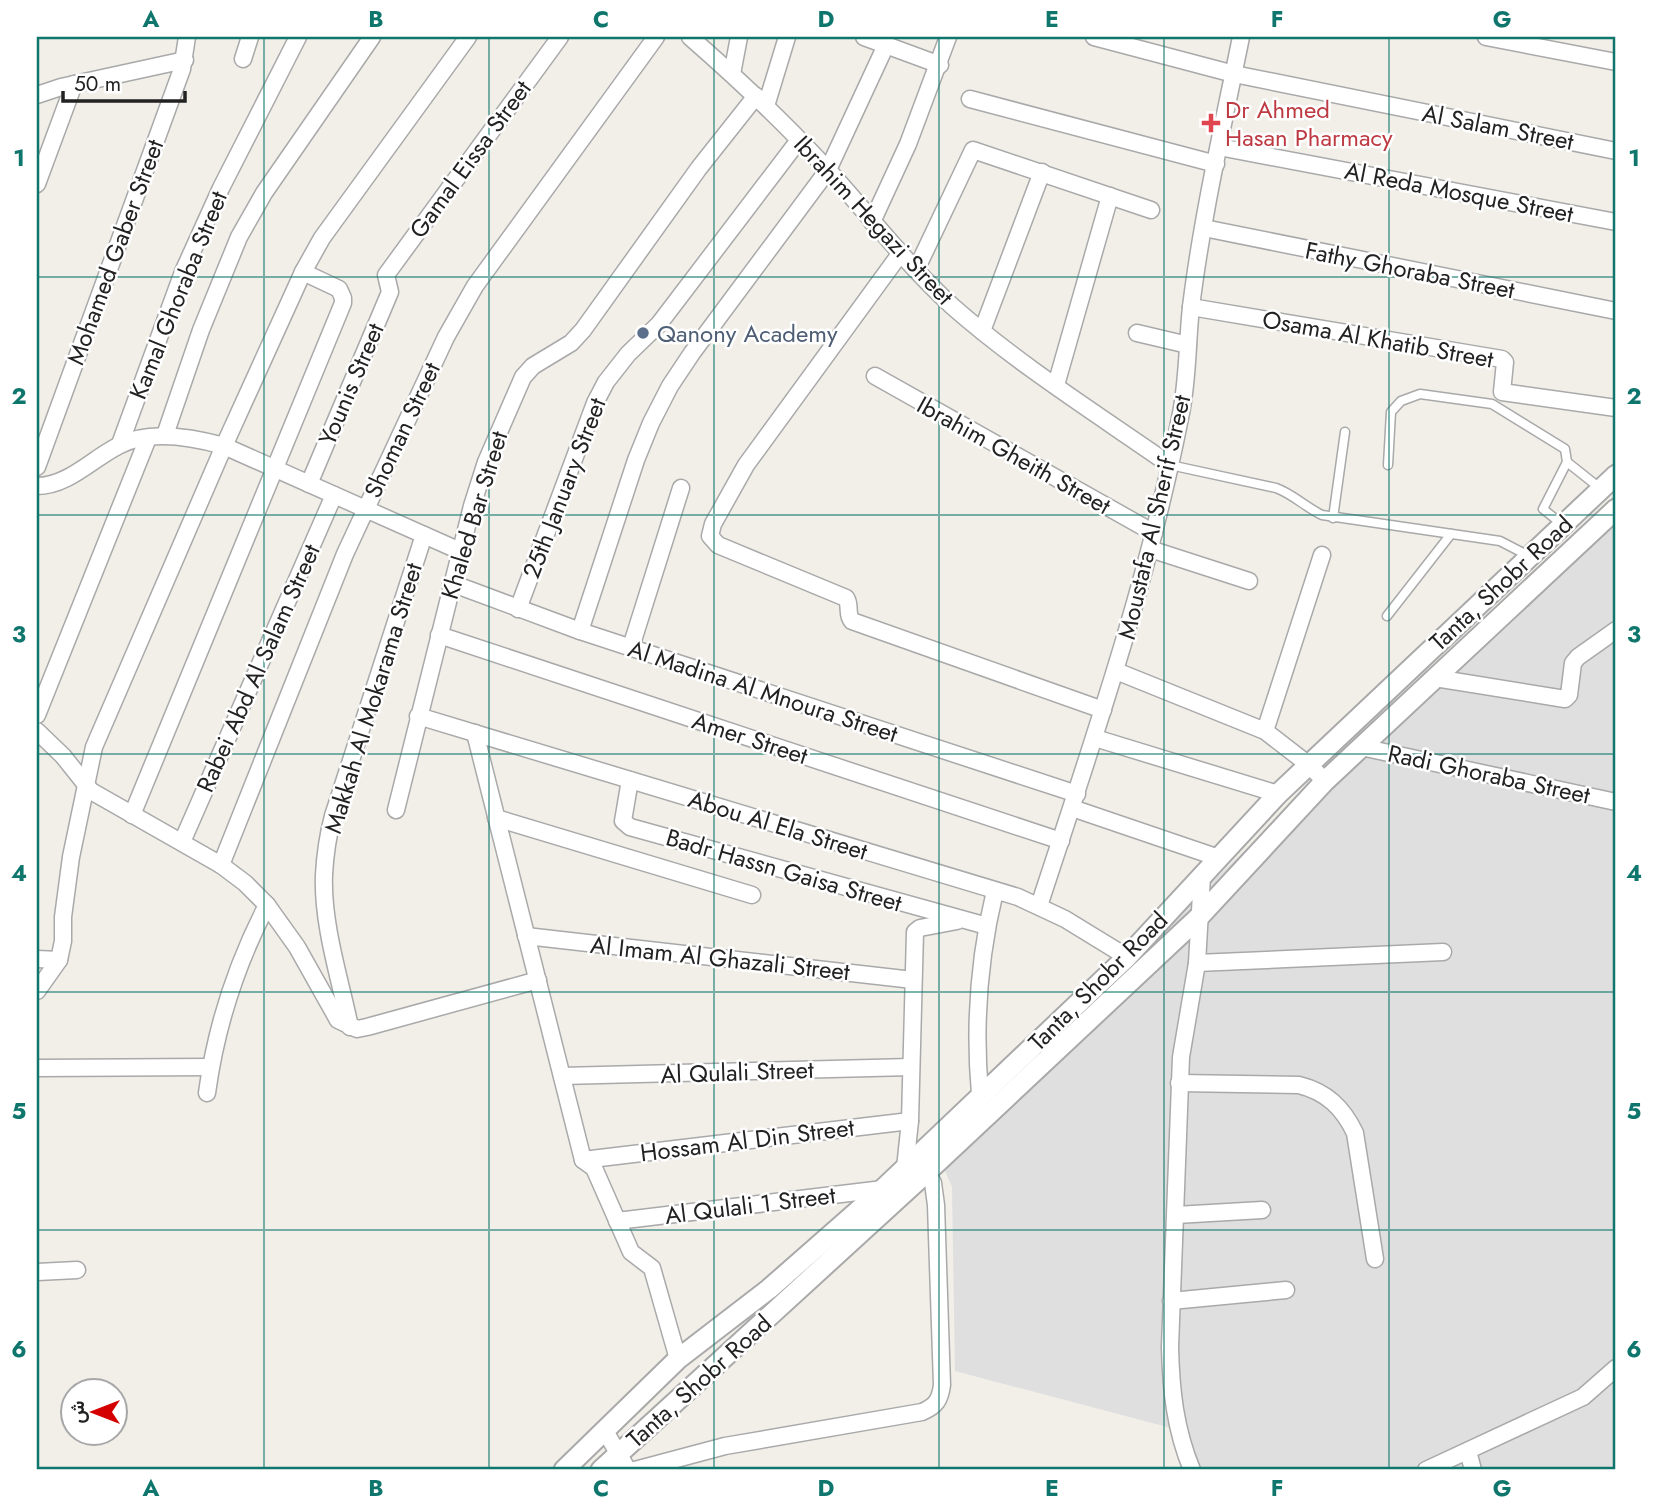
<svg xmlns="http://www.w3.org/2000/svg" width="1653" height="1507" font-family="Jost,Vazirmatn,sans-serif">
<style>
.residential{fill:#e0dfdf}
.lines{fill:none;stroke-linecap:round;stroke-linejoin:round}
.service-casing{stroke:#a9a9a9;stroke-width:11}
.minor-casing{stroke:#a9a9a9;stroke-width:19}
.tertiary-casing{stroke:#a9a9a9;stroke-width:23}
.service{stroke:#fff;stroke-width:8}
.minor{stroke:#fff;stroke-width:16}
.tertiary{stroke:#fff;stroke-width:19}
.grid{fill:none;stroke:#0f766e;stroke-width:2;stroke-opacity:0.55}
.health-dot{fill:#e0444e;stroke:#fff;stroke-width:2.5}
.service-dot{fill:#5c6f8a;stroke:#fff;stroke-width:2.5}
.labels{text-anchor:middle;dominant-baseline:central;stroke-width:5;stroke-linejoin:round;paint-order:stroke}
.health-label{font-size:24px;fill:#be3a42;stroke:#fff;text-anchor:start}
.street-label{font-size:24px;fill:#222;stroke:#fff}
.service-label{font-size:24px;fill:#4e5e75;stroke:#fff;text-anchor:start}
.neatline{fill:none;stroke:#0f766e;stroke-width:2.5}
.grid-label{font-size:23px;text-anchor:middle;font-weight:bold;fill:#0f766e}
</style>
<rect width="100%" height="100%" fill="#f2efe9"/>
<path class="residential" d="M1616 494V1470H1189L1171 1428 955 1371 952 1187 935 1148Z"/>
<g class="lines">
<g class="service-casing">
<g id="service">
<path d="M1567 462 1601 489"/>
<path d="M1170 465 1276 488C1293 494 1305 507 1322 515L1500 541 1529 556"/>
<path d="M1388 465 1391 412 1401 401 1420 394 1492 404 1565 449 1567 462 1543 509 1563 525"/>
<path d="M1333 518 1345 432"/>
<path d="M1387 616 1451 534"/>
</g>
</g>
<g class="minor-casing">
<g id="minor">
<path d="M690 37C738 79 784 122 827 169 869 215 906 264 952 306 1019 365 1097 414 1170 465"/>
<path d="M864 37 940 65"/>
<path d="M1094 37 1234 74 1616 151"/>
<path d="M1486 37 1616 62"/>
<path d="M243 59 250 37"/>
<path d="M732 74 739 37"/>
<path d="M37 95 61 87 185 60"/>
<path d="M970 99 1216 164"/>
<path d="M766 106 787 37"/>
<path d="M1219 147 1616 222"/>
<path d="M37 184 74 84"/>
<path d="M872 222 908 144 948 37"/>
<path d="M1204 228 1616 311"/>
<path d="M900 254 746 465 713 524 710 536 718 545 846 598C851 605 846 614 852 621L1103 710"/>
<path d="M916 270 973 150 1151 210"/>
<path d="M1191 307 1502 359 1505 362 1502 392 1616 408"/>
<path d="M982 331 1042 172"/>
<path d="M1137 333 1188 345"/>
<path d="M875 376 1154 533"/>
<path d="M1056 385 1110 196"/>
<path d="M165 435 201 330 239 237 264 193 372 37"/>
<path d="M120 444 183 272 221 188 298 37"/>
<path d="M37 467 182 69 187 37"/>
<path d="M309 484 390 292 386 275 560 37"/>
<path d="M37 486C68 486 92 459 118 446 149 429 192 437 224 446L460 551"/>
<path d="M1150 549 1249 581"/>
<path d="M451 583 580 631 1077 794"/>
<path d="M518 609 595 403 606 382 628 354 659 324 799 140"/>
<path d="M580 631 636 460 651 423 670 386 692 353 828 170 886 45"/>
<path d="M439 635 1061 841"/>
<path d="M631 647 681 488"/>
<path d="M1116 671 1265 731 1309 765 1325 781"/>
<path d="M1435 678 1565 699 1569 695 1573 663 1578 657 1616 630"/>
<path d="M37 715 148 438"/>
<path d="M418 716 1018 897 1065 919 1127 957"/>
<path d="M37 731 63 756 91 791 221 865 245 883 267 905 297 947 338 1020 357 1029 367 1027 538 980"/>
<path d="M1265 731 1322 555"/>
<path d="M475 733 583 1160 594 1168 631 1252 652 1268 678 1359"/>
<path d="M1095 738 1278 794"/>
<path d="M1361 747 1616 802"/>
<path d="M630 780 623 821 630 827 987 926"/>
<path d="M1072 808 1219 858"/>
<path d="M396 810 472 506 486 462 523 377 533 366 571 343 583 330 699 168 756 96"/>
<path d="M132 815 343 303V298L339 289 303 272"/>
<path d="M496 818 752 895"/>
<path d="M182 842 334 495"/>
<path d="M221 865 345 554 446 337 475 286 656 37"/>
<path d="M1039 906C1092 744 1147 585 1180 418 1188 382 1187 344 1191 307 1202 217 1223 126 1241 37"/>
<path d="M526 936 913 980"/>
<path d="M37 959 59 960"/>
<path d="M1197 963 1443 952"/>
<path d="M37 991 59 960 63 941V917L71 857 94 747 224 446 303 272 322 238 468 37"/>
<path d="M350 1027C340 979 322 924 324 875 325 855 328 835 333 816L424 535"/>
<path d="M37 1068 210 1067"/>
<path d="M562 1076 911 1067"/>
<path d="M1179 1083 1299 1085C1327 1092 1343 1108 1355 1133L1375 1259"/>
<path d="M207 1093C216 1026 236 965 267 905"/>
<path d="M980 1094C974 1027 979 957 995 891"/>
<path d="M583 1160 910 1121"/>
<path d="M905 1168 910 1121 915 932 920 928 957 921"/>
<path d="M1176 1215 1262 1210"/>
<path d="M617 1221 883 1189"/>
<path d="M37 1272 77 1270"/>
<path d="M1171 1301 1286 1290"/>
<path d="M605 1431 628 1470"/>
<path d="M1468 1451 1473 1470"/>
<path d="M635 1470 725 1446 922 1412C936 1406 940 1400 942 1385L936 1205 933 1183 922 1164"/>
<path d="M1192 1470C1175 1429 1171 1390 1170 1347L1181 1057 1197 963 1202 876"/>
<path d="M1426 1470 1583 1397 1616 1368"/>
</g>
</g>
<g class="tertiary-casing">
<g id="tertiary">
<path d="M564 1470 678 1359 769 1289 883 1189 1127 957 1278 794 1616 475"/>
<path d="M601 1470 928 1171 1199 917 1325 781 1616 509"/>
</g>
</g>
<use href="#service" class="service"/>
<use href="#minor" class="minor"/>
<use href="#tertiary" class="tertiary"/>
</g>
<path class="grid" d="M264 37V1470M489 37V1470M714 37V1470M939 37V1470M1164 37V1470M1389 37V1470M37 277H1616M37 515H1616M37 754H1616M37 992H1616M37 1230H1616"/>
<path class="health-dot" d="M1207.5 112.5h7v7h7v7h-7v7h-7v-7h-7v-7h7z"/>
<circle class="service-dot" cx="643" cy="333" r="7"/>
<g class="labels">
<g class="health-label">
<text x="1225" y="109">Dr Ahmed<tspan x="1225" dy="28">Hasan Pharmacy</tspan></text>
</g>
<g class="street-label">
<text transform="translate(1498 127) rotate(11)">Al Salam Street</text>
<text transform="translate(470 159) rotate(-54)">Gamal Eissa Street</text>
<text transform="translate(1459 192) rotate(11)">Al Reda Mosque Street</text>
<text transform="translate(874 220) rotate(47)">Ibrahim Hegazi Street</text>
<text transform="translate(115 252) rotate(-70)">Mohamed Gaber Street</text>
<text transform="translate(1410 270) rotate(11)">Fathy Ghoraba Street</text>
<text transform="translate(178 295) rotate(-68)">Kamal Ghoraba Street</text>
<text transform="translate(1378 339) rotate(10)">Osama Al Khatib Street</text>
<text transform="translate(351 384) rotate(-67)">Younis Street</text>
<text transform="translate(402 430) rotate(-65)">Shoman Street</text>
<text transform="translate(1014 455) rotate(29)">Ibrahim Gheith Street</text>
<text transform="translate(564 488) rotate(-69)">25th January Street</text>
<text transform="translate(474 515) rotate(-73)">Khaled Bar Street</text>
<text transform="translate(1154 517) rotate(-77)">Moustafa Al Sherif Street</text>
<text transform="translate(1501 583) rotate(-43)">Tanta, Shobr Road</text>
<text transform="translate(258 668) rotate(-66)">Rabei Abd Al Salam Street</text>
<text transform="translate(763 691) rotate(18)">Al Madina Al Mnoura Street</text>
<text transform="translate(373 698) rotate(-73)">Makkah Al Mokarama Street</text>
<text transform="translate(750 738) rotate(18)">Amer Street</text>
<text transform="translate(1489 774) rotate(12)">Radi Ghoraba Street</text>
<text transform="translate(778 825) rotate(17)">Abou Al Ela Street</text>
<text transform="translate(784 870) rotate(16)">Badr Hassn Gaisa Street</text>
<text transform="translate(720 958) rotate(6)">Al Imam Al Ghazali Street</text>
<text transform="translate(1098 981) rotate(-45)">Tanta, Shobr Road</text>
<text transform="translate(737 1072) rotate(-2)">Al Qulali Street</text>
<text transform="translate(747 1140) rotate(-7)">Hossam Al Din Street</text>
<text transform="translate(750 1205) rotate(-7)">Al Qulali 1 Street</text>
<text transform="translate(699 1381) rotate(-42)">Tanta, Shobr Road</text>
</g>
<g class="service-label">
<text x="657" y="333">Qanony Academy</text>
</g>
</g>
<rect width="1653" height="1507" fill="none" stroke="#ffffff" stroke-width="77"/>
<g transform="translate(94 1412) rotate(270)"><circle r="33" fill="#ffffff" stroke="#a7a7a7" stroke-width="2"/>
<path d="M0-5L12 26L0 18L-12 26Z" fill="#d40000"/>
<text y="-10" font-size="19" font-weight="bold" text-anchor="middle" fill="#222222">ش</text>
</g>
<path d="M63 91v10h122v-10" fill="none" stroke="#222222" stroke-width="3.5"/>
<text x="74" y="91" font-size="21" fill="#222222" stroke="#ffffff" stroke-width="5" paint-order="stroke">50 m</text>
<rect x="38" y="38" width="1576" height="1430" class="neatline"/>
<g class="grid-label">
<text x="151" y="27">A</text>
<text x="376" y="27">B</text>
<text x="601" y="27">C</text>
<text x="826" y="27">D</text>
<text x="1052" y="27">E</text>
<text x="1277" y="27">F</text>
<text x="1502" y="27">G</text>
<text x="19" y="166">1</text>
<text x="1634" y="166">1</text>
<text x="19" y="404">2</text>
<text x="1634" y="404">2</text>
<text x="19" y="642">3</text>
<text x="1634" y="642">3</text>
<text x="19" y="881">4</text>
<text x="1634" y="881">4</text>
<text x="19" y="1119">5</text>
<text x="1634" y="1119">5</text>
<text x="19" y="1357">6</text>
<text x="1634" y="1357">6</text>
<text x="151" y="1496">A</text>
<text x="376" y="1496">B</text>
<text x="601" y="1496">C</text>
<text x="826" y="1496">D</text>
<text x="1052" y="1496">E</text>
<text x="1277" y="1496">F</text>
<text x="1502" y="1496">G</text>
</g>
</svg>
